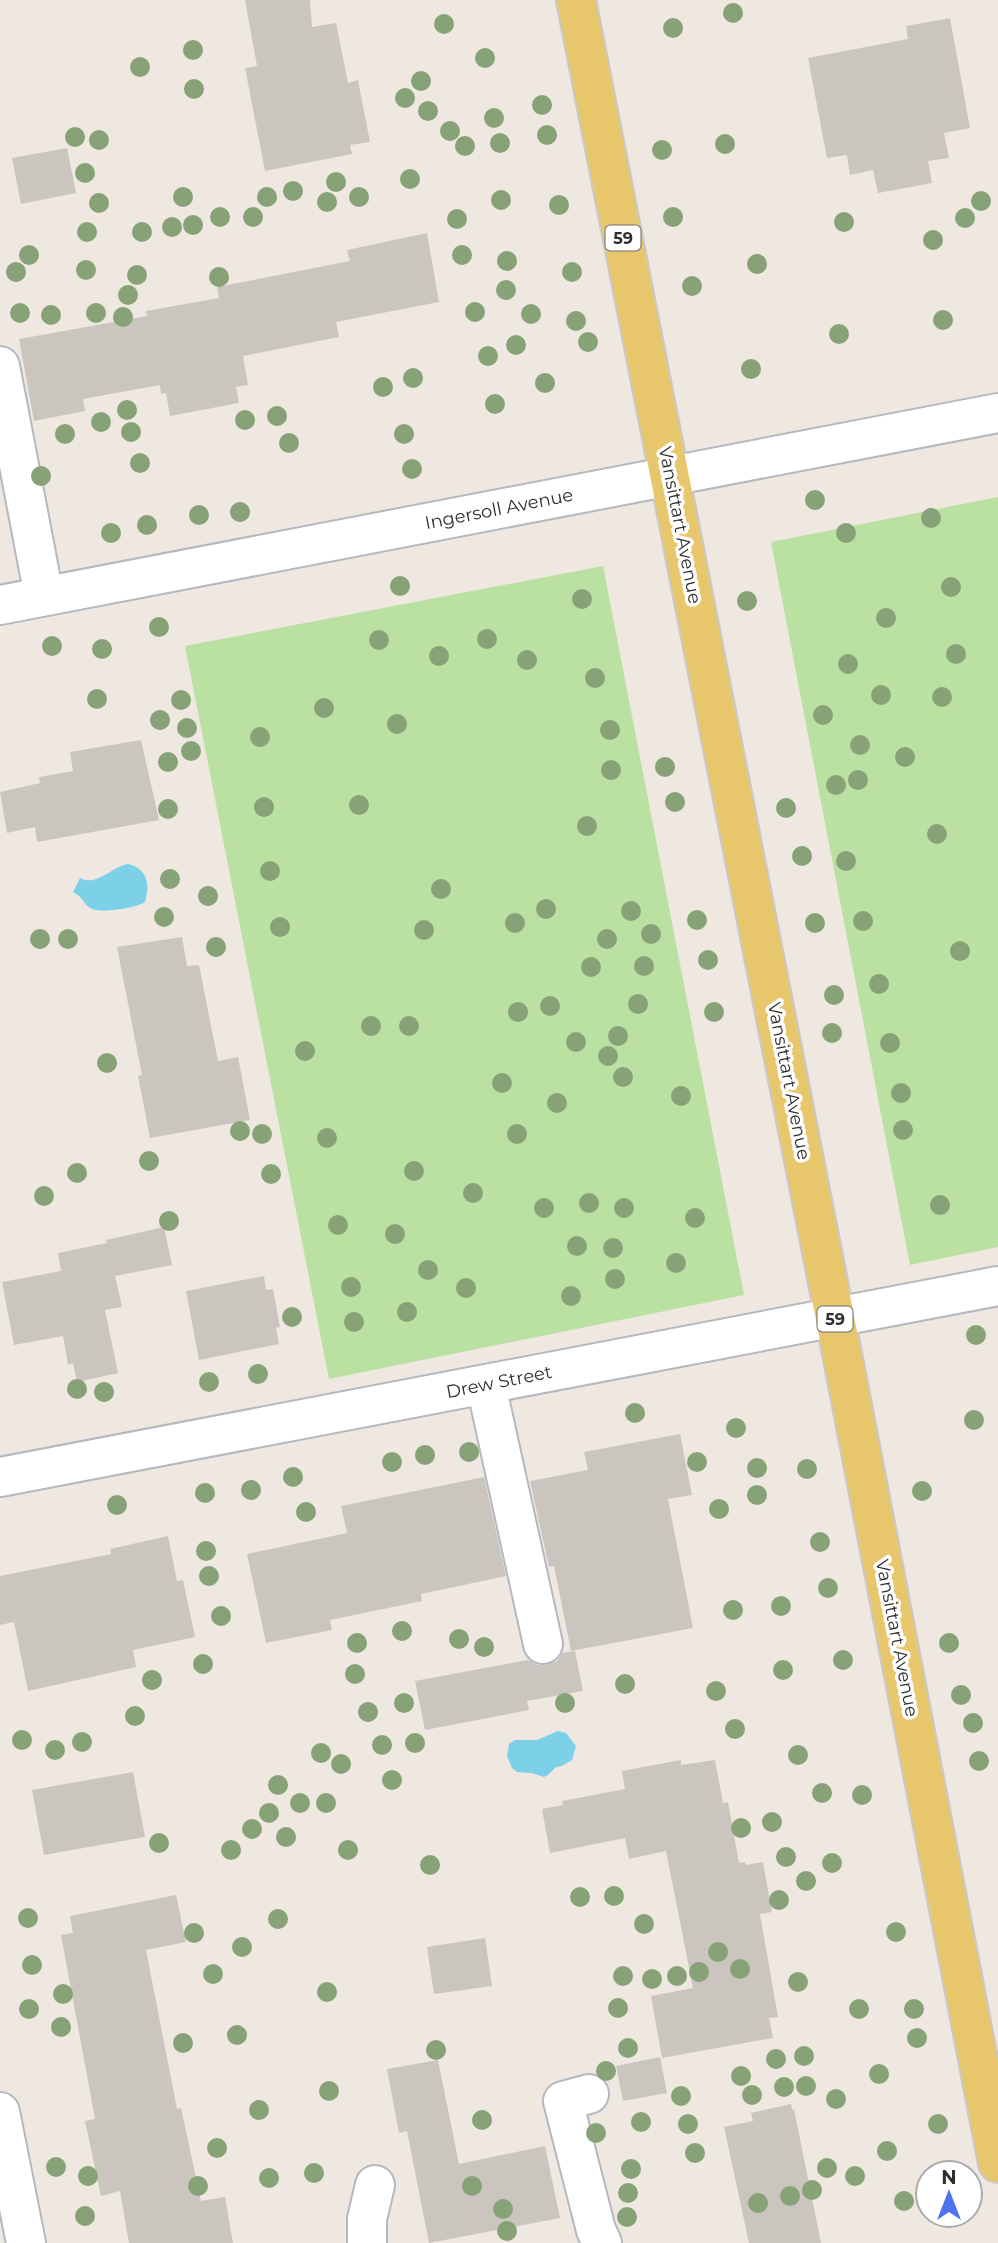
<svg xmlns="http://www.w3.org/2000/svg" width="998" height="2243" font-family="Montserrat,sans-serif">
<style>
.green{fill:#bae0a2}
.water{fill:#7cd0e8}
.building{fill:#cac6bf}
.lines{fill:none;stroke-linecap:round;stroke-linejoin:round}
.minor-casing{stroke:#b5b8c0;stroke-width:42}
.major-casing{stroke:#c9c9c9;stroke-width:42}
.minor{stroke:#fff;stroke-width:38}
.major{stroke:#e8c66c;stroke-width:38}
.tree{fill:#87a277}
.labels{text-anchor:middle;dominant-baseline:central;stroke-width:7;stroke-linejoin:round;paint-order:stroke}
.shield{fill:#fff;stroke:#6d6d6d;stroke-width:2}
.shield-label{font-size:16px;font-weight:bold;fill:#2e2e2e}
.street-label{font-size:18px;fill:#2e2e2e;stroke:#fff}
</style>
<rect width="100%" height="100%" fill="#eee8e1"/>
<g class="green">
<path d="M998 497V1247L910 1265 771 542Z"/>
<path d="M603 566 744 1295 329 1379 185 646Z"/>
</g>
<g class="water">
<path d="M128 864C148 869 150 884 145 902 137 908 99 914 90 908 83 903 82 896 73 892L80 878C97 887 111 867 128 864Z"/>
<path d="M558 1731 566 1733 576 1746 572 1760 562 1766 556 1767 548 1775 544 1777 532 1773 517 1772 512 1768 507 1756 509 1744 515 1740H537Z"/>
</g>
<g class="building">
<path d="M245 0H310L312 27 336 23 348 83 358 80 370 142 350 145 352 154 265 171 245 68 257 66Z"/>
<path d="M950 18 970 128 944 133 949 158 928 161 932 183 878 193 873 170 850 175 847 155 827 158 808 58 908 39 906 26Z"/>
<path d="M67 148 76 193 21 204 12 158Z"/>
<path d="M427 233 439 302 336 322 339 337 243 356 248 385 236 387 239 403 170 416 166 393 161 394 160 385 83 399 85 411 34 421 19 339 147 316 146 311 219 298 217 287 350 261 347 250Z"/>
<path d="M141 740 159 820 37 842 35 827 7 833 0 792 40 783 39 777 73 771 70 752Z"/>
<path d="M182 937 187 966 199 965 218 1061 238 1057 250 1120 150 1138 138 1076 142 1075 117 947Z"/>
<path d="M164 1227 172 1265 115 1276 122 1307 105 1310 118 1373 77 1382 73 1363 68 1365 63 1336 14 1345 2 1282 61 1271 58 1253 107 1243 106 1240Z"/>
<path d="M264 1276 266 1290 273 1289 280 1327 276 1328 279 1344 199 1360 186 1291Z"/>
<path d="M680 1434 692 1495 668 1499 693 1628 571 1651 554 1566 549 1567 530 1481 588 1470 584 1452Z"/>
<path d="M484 1477 506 1576 421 1594 422 1601 330 1620 332 1630 266 1643 247 1554 347 1533 341 1506Z"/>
<path d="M168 1536 177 1581 183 1580 195 1637 133 1650 136 1667 28 1691 14 1622 0 1625V1576L111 1554 110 1549Z"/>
<path d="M575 1651 583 1691 527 1701 529 1710 425 1730 415 1681 528 1660 537 1665H547L557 1661 562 1653Z"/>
<path d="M681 1760V1765L715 1760 723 1803 728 1802 739 1863 745 1862 746 1865 763 1862 772 1912 760 1914 778 2017 769 2018 773 2038 662 2058 651 1996 693 1988 666 1851 629 1859 625 1838 550 1853 542 1809 563 1805 562 1801 625 1789 622 1771Z"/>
<path d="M133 1772 145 1837 44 1855 32 1790Z"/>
<path d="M176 1895 186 1942 146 1950 177 2109 181 2108 201 2201 225 2197 233 2243H129L120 2191 101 2196 85 2121 95 2119 61 1935 73 1933 70 1916Z"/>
<path d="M485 1938 492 1986 434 1994 427 1947Z"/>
<path d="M660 2057 667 2093 623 2101 616 2066Z"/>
<path d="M438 2060 459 2164 545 2146 560 2218 429 2243 407 2131 399 2133 387 2069Z"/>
<path d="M791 2104 792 2110 794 2109 821 2243H749L724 2127 753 2121 751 2113Z"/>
</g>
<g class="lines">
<g class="minor-casing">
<g id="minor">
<path d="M0 366 44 596"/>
<path d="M0 605 998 413"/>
<path d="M486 1385 543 1644"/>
<path d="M0 1477 998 1286"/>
<path d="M589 2094 563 2101 596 2230 602 2243"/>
<path d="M0 2112 26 2243"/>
<path d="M367 2243V2219L375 2185"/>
</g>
</g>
<g class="major-casing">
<path id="major" d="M576 0 846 1374 998 2163"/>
</g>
<use href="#minor" class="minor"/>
<use href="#major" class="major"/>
</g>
<g class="tree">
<circle cx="733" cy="13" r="10"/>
<circle cx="444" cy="24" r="10"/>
<circle cx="673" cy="28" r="10"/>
<circle cx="193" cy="50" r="10"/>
<circle cx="485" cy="58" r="10"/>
<circle cx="140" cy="67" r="10"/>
<circle cx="421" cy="81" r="10"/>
<circle cx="194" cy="89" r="10"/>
<circle cx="405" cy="98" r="10"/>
<circle cx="542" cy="105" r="10"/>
<circle cx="428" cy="111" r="10"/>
<circle cx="494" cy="118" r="10"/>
<circle cx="450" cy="131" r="10"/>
<circle cx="547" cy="135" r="10"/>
<circle cx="75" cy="137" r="10"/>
<circle cx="99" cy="140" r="10"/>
<circle cx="500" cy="143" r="10"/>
<circle cx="725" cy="144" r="10"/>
<circle cx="465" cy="146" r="10"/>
<circle cx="662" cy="150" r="10"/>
<circle cx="85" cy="173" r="10"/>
<circle cx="410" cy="179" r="10"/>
<circle cx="336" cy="182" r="10"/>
<circle cx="293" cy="191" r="10"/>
<circle cx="183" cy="197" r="10"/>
<circle cx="267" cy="197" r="10"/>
<circle cx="359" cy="197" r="10"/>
<circle cx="501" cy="200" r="10"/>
<circle cx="981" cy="201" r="10"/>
<circle cx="327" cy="202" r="10"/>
<circle cx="99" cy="203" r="10"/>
<circle cx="559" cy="205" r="10"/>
<circle cx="220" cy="217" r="10"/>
<circle cx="253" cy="217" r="10"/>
<circle cx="673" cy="217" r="10"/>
<circle cx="965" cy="218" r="10"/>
<circle cx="457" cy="219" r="10"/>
<circle cx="844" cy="222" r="10"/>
<circle cx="193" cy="225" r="10"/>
<circle cx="172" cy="227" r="10"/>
<circle cx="87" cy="232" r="10"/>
<circle cx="142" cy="232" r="10"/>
<circle cx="933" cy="240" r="10"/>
<circle cx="29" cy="255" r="10"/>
<circle cx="462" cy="255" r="10"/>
<circle cx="507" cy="261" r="10"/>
<circle cx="757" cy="264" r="10"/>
<circle cx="86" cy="270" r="10"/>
<circle cx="16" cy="272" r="10"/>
<circle cx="572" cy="272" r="10"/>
<circle cx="137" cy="275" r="10"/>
<circle cx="219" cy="277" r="10"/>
<circle cx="692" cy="286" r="10"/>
<circle cx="506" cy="290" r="10"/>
<circle cx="128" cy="295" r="10"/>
<circle cx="475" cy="312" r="10"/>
<circle cx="20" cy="313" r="10"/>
<circle cx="96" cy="313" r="10"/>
<circle cx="531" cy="314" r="10"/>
<circle cx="51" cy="315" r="10"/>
<circle cx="123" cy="317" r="10"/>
<circle cx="943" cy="320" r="10"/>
<circle cx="576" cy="321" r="10"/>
<circle cx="839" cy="334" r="10"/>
<circle cx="588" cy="342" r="10"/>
<circle cx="516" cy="345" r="10"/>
<circle cx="488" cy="356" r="10"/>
<circle cx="751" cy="369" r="10"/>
<circle cx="413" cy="378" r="10"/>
<circle cx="545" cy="383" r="10"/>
<circle cx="383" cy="387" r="10"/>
<circle cx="495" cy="404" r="10"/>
<circle cx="127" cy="410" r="10"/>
<circle cx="277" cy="416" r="10"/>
<circle cx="245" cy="420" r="10"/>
<circle cx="101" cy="422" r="10"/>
<circle cx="131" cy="432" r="10"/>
<circle cx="65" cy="434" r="10"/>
<circle cx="404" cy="434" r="10"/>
<circle cx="289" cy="443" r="10"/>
<circle cx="140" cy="463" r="10"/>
<circle cx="412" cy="469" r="10"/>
<circle cx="41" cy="476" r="10"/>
<circle cx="815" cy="500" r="10"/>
<circle cx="240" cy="512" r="10"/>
<circle cx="199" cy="515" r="10"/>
<circle cx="931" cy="518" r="10"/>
<circle cx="147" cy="525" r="10"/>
<circle cx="111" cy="533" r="10"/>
<circle cx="846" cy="533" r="10"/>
<circle cx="400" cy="586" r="10"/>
<circle cx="951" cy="587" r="10"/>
<circle cx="582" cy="599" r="10"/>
<circle cx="747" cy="601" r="10"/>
<circle cx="886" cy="618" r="10"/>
<circle cx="159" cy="627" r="10"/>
<circle cx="487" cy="639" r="10"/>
<circle cx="379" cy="640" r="10"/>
<circle cx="52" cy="646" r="10"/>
<circle cx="102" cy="649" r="10"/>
<circle cx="956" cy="654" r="10"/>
<circle cx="439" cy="656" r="10"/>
<circle cx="527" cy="660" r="10"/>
<circle cx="848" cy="664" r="10"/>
<circle cx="595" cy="678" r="10"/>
<circle cx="881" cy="695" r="10"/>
<circle cx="942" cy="697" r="10"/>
<circle cx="97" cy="699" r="10"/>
<circle cx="181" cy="700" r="10"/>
<circle cx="324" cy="708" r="10"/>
<circle cx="823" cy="715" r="10"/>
<circle cx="160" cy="720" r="10"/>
<circle cx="397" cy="724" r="10"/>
<circle cx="187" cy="728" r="10"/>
<circle cx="610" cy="730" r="10"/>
<circle cx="260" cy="737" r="10"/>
<circle cx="860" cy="745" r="10"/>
<circle cx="191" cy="751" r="10"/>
<circle cx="905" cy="757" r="10"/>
<circle cx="168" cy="762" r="10"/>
<circle cx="665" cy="767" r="10"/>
<circle cx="611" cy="770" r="10"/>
<circle cx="858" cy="780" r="10"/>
<circle cx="836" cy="785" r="10"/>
<circle cx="675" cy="802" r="10"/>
<circle cx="359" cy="805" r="10"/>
<circle cx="264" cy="807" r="10"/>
<circle cx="786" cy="808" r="10"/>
<circle cx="168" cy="809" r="10"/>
<circle cx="587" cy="826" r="10"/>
<circle cx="937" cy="834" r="10"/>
<circle cx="802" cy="856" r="10"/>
<circle cx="846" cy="861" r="10"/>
<circle cx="270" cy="871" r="10"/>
<circle cx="170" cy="879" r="10"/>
<circle cx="441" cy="889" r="10"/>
<circle cx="208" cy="896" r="10"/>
<circle cx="546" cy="909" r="10"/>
<circle cx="631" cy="911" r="10"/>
<circle cx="164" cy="917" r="10"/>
<circle cx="697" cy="920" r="10"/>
<circle cx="863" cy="921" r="10"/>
<circle cx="515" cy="923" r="10"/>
<circle cx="815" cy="923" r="10"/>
<circle cx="280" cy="927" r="10"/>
<circle cx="424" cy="930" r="10"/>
<circle cx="651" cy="934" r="10"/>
<circle cx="40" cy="939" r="10"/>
<circle cx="68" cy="939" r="10"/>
<circle cx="607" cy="939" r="10"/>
<circle cx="216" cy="947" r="10"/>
<circle cx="960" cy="951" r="10"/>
<circle cx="708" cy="960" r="10"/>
<circle cx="644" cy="966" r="10"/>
<circle cx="591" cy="967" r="10"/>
<circle cx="879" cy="984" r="10"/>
<circle cx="834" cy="995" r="10"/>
<circle cx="638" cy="1004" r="10"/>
<circle cx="550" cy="1006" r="10"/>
<circle cx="518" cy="1012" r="10"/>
<circle cx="714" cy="1012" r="10"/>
<circle cx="371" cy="1026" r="10"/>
<circle cx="409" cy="1026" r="10"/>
<circle cx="832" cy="1033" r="10"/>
<circle cx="618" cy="1036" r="10"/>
<circle cx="576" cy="1042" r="10"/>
<circle cx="890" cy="1043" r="10"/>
<circle cx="305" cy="1051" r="10"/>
<circle cx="608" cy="1056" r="10"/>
<circle cx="107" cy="1063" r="10"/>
<circle cx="623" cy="1077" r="10"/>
<circle cx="502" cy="1083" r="10"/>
<circle cx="901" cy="1093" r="10"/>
<circle cx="681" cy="1096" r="10"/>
<circle cx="557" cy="1103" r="10"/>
<circle cx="903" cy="1130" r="10"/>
<circle cx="240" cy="1131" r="10"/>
<circle cx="262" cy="1134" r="10"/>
<circle cx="517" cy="1134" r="10"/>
<circle cx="327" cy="1138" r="10"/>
<circle cx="149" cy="1161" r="10"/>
<circle cx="414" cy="1171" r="10"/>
<circle cx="77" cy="1173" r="10"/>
<circle cx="271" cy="1174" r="10"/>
<circle cx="473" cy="1193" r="10"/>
<circle cx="44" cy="1196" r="10"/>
<circle cx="589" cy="1203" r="10"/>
<circle cx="940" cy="1205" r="10"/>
<circle cx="544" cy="1208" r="10"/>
<circle cx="624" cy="1208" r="10"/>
<circle cx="695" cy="1218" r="10"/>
<circle cx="169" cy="1221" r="10"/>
<circle cx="338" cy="1225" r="10"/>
<circle cx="395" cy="1234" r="10"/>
<circle cx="577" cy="1246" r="10"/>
<circle cx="613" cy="1248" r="10"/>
<circle cx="676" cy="1263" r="10"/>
<circle cx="428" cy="1270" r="10"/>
<circle cx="615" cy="1279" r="10"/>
<circle cx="351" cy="1287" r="10"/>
<circle cx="466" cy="1288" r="10"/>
<circle cx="571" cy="1296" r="10"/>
<circle cx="407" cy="1312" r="10"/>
<circle cx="292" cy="1317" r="10"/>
<circle cx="354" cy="1322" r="10"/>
<circle cx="976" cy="1335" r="10"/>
<circle cx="258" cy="1374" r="10"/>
<circle cx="209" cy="1382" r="10"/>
<circle cx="77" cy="1389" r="10"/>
<circle cx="104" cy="1392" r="10"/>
<circle cx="635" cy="1413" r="10"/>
<circle cx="974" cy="1420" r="10"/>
<circle cx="736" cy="1428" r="10"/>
<circle cx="469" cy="1452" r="10"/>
<circle cx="425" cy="1455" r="10"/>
<circle cx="392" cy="1462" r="10"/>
<circle cx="697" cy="1462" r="10"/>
<circle cx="757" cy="1468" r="10"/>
<circle cx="807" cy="1469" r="10"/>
<circle cx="293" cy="1477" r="10"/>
<circle cx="251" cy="1490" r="10"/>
<circle cx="922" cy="1491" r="10"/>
<circle cx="205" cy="1493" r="10"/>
<circle cx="757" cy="1495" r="10"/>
<circle cx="117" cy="1505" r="10"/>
<circle cx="719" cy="1509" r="10"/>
<circle cx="306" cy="1512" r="10"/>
<circle cx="820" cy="1542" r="10"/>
<circle cx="206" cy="1551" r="10"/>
<circle cx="209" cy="1576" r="10"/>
<circle cx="828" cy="1588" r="10"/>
<circle cx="781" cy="1606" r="10"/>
<circle cx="733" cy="1610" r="10"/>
<circle cx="221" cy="1616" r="10"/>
<circle cx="402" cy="1631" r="10"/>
<circle cx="459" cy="1639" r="10"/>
<circle cx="357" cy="1643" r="10"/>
<circle cx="949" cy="1643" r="10"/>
<circle cx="484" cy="1647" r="10"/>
<circle cx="843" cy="1660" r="10"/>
<circle cx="203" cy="1664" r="10"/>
<circle cx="783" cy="1670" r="10"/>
<circle cx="355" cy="1674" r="10"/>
<circle cx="152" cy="1680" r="10"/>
<circle cx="625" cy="1684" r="10"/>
<circle cx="716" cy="1691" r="10"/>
<circle cx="961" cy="1695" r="10"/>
<circle cx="404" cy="1703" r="10"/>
<circle cx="565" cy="1703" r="10"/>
<circle cx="368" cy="1712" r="10"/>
<circle cx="135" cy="1716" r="10"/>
<circle cx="973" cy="1723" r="10"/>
<circle cx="735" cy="1729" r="10"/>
<circle cx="22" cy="1740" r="10"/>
<circle cx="82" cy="1742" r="10"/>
<circle cx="415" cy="1743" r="10"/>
<circle cx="382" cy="1745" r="10"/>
<circle cx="55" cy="1750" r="10"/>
<circle cx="321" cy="1753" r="10"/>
<circle cx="798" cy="1755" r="10"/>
<circle cx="979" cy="1761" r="10"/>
<circle cx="341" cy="1764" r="10"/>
<circle cx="392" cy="1780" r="10"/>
<circle cx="278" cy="1785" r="10"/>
<circle cx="822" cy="1793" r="10"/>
<circle cx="862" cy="1795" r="10"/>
<circle cx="300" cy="1803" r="10"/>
<circle cx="326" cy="1803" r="10"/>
<circle cx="269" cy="1813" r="10"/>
<circle cx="772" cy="1822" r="10"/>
<circle cx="741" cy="1828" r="10"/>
<circle cx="252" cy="1829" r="10"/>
<circle cx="286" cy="1837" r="10"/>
<circle cx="159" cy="1843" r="10"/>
<circle cx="231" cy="1850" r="10"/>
<circle cx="348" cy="1850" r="10"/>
<circle cx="786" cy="1857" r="10"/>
<circle cx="832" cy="1863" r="10"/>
<circle cx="430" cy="1865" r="10"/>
<circle cx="806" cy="1881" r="10"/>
<circle cx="614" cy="1896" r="10"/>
<circle cx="580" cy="1897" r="10"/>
<circle cx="779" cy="1900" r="10"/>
<circle cx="28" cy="1918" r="10"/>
<circle cx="278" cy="1919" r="10"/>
<circle cx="644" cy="1924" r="10"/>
<circle cx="896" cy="1932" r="10"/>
<circle cx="194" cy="1933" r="10"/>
<circle cx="242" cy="1947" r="10"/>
<circle cx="718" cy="1952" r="10"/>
<circle cx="32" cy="1965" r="10"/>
<circle cx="740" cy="1969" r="10"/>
<circle cx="699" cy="1972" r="10"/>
<circle cx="213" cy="1974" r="10"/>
<circle cx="623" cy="1976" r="10"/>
<circle cx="677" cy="1976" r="10"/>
<circle cx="652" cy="1979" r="10"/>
<circle cx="798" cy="1982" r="10"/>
<circle cx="327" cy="1992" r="10"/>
<circle cx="63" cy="1994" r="10"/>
<circle cx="618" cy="2008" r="10"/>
<circle cx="29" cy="2009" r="10"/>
<circle cx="859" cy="2009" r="10"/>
<circle cx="914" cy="2009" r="10"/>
<circle cx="61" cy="2027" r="10"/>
<circle cx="237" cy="2035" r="10"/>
<circle cx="917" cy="2038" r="10"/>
<circle cx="183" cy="2043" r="10"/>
<circle cx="628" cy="2048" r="10"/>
<circle cx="436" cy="2050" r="10"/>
<circle cx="804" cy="2056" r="10"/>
<circle cx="776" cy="2059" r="10"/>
<circle cx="606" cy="2071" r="10"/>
<circle cx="879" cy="2074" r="10"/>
<circle cx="741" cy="2076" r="10"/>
<circle cx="806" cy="2086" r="10"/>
<circle cx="784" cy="2087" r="10"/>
<circle cx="329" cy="2091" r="10"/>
<circle cx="752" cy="2095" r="10"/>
<circle cx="681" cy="2096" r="10"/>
<circle cx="836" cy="2099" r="10"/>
<circle cx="259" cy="2110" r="10"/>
<circle cx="482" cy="2120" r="10"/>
<circle cx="641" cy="2122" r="10"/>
<circle cx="688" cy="2124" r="10"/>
<circle cx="938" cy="2124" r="10"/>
<circle cx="596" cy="2133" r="10"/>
<circle cx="217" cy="2148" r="10"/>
<circle cx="887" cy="2151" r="10"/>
<circle cx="695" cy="2153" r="10"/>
<circle cx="56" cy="2167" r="10"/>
<circle cx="827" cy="2168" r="10"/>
<circle cx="631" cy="2169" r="10"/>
<circle cx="314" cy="2173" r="10"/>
<circle cx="88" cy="2176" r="10"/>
<circle cx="855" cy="2176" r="10"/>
<circle cx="269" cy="2178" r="10"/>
<circle cx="198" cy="2186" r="10"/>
<circle cx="472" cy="2186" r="10"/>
<circle cx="812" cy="2190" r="10"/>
<circle cx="628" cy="2193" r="10"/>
<circle cx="790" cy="2196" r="10"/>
<circle cx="904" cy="2201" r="10"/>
<circle cx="758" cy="2203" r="10"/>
<circle cx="503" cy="2209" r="10"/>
<circle cx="85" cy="2216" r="10"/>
<circle cx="627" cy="2217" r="10"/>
<circle cx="507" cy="2231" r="10"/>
</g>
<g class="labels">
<g class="shield">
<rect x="605.5" y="225.5" width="35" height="25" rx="5"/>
<rect x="817.5" y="1306.5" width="35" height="25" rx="5"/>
</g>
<g class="shield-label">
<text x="623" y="238">59</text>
<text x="835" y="1319">59</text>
</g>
<g class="street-label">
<text transform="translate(499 509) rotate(-11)">Ingersoll Avenue</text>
<text transform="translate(680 525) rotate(79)">Vansittart Avenue</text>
<text transform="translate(789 1081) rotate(79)">Vansittart Avenue</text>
<text transform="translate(499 1382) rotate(-11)">Drew Street</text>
<text transform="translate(897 1638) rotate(79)">Vansittart Avenue</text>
</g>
</g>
<g transform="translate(949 2194)"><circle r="33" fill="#ffffff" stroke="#ababab" stroke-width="2"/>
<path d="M0-5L12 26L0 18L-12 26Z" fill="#4d73ef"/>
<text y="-10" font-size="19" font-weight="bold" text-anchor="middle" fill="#2e2e2e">N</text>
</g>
</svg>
